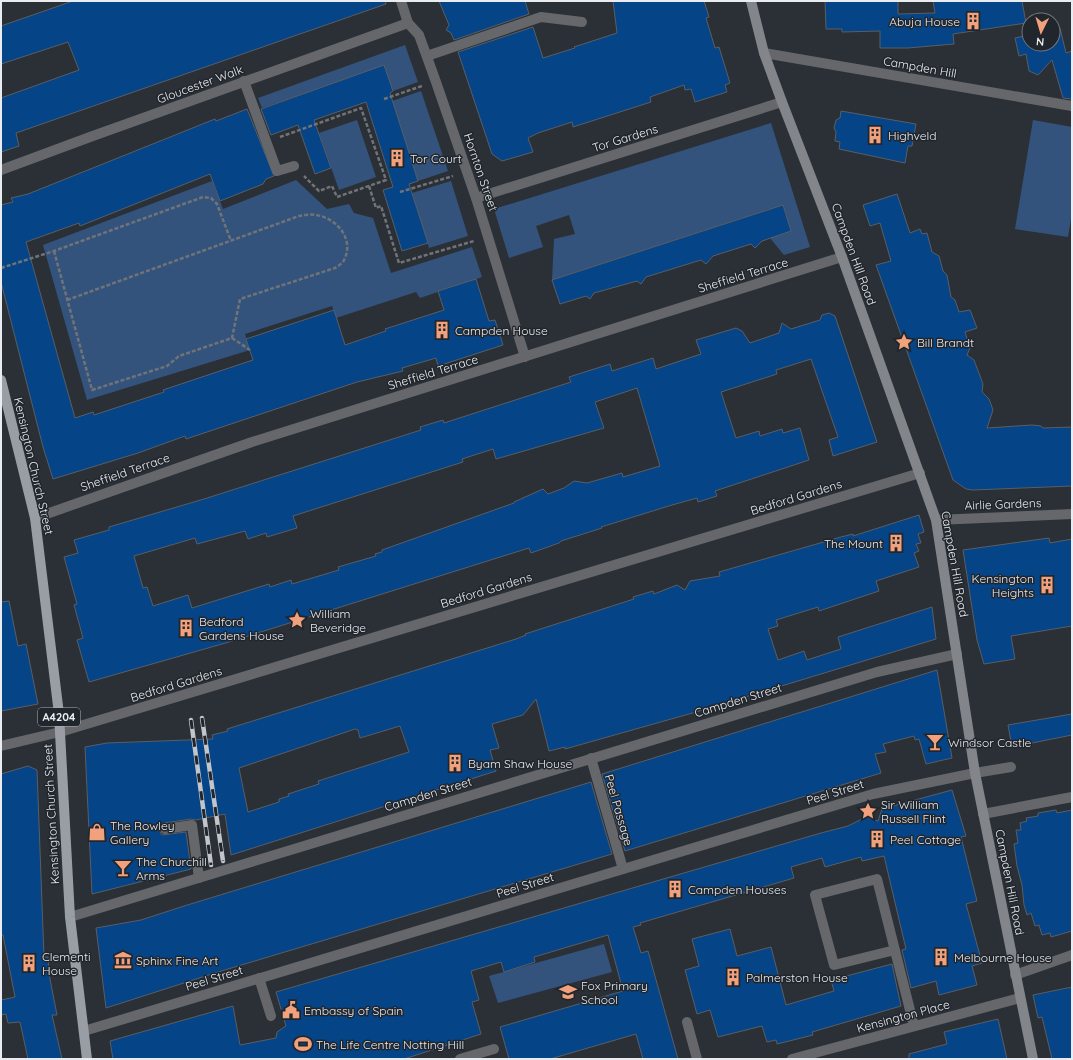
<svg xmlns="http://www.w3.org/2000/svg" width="1073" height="1060" font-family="Quicksand,sans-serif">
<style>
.green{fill:#34537c}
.building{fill:#054487;stroke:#595e65;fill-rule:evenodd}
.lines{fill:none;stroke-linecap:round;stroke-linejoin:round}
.path{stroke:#707479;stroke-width:2.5;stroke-dasharray:4 2;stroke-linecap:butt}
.lane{stroke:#65676a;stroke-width:10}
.street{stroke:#65676a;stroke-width:10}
.secondary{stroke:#82868b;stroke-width:10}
.primary{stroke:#999ea4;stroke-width:10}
.rail-casing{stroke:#c2c5ca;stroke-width:4.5}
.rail{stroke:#21262c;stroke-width:3;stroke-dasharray:9;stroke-linecap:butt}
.labels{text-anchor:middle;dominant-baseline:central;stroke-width:3;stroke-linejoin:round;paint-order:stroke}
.shield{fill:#21262c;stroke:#adb1b5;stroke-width:1}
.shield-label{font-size:11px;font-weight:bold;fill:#e9ecf0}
.poi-label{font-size:12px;fill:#e9ecf0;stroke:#21262c;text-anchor:start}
.street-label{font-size:12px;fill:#e9ecf0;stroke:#21262c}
</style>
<rect width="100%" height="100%" fill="#2b3036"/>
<g class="green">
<path d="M405 45 418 82 393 91 384 66 262 108 258 98Z"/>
<path d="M421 91 448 171 418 181 392 101Z"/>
<path d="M357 120 376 177 339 190 319 133Z"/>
<path d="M1033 120 1072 127V213L1068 237 1015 229Z"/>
<path d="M771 123 810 247 784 255 770 238 791 231 783 205 552 280 554 239 575 234 569 215 536 226 543 247 509 258 494 209Z"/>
<path d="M296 180 327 209 349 204 354 213 373 218 391 273 472 247 482 277 420 298 416 292 336 318 332 306 245 334 250 350 87 400 43 245 212 181 223 209Z"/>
<path d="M451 181 468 236 429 248 412 193Z"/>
<path d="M604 944 612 972 498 1003 489 976Z"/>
</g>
<g class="building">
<path d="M73 1H385L386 4 16 133 19 146 1 152V98L79 70 68 42 1 64V26Z"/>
<path d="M439 1H525L529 14 454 40 451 33 446 30 449 25Z"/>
<path d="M613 1H704L709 17 706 18 715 48 719 47 730 83 725 85 727 92 695 102 691 89 685 90 684 85 650 97 651 102 573 127 572 122 538 133 528 138 533 152 502 161 492 154 458 52 533 27 543 58 575 48 574 47 617 33Z"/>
<path d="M825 1H898V14L935 13 933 1H1022L1026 23 953 34 954 44 908 48H880V31L842 32V29H826Z"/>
<path d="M1060 28 1066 53 1072 51V99L1063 98 1052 60 1038 75 1029 71 1026 54 1019 56 1015 38 1029 35V44H1053V29Z"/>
<path d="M384 65 393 91 390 93 418 181 409 184 428 243 402 251 383 190 393 187 366 102 314 120 331 168 315 174 298 125 271 135 261 109Z"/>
<path d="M247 109 274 176 266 179 263 184 220 201 210 174 80 226 79 223 26 242 75 418 93 412 94 415 164 392 163 390 253 360 246 339 334 310 345 345 386 331 385 329 444 310 438 291 476 279 489 321 495 320 503 345 438 366 436 358 402 368 403 371 357 382 186 439 185 436 138 453 53 479 43 447 1 282V205L13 202 11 198 28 194 215 119 216 121Z"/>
<path d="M841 111 916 124 912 146H908L905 163 839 149 840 142 835 141 836 132 834 128 836 120 840 118Z"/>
<path d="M897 194 910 233 920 229 922 234 927 233 932 252 939 256 943 271 947 275 951 297 955 300 959 312 970 310 977 328 965 332 970 348 967 355 974 360 983 384 982 392 989 399 993 410 987 428 1032 425 1041 426 1043 428 1072 427V486L973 490 966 489 953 480 876 265 891 261 880 223 870 226 863 205Z"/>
<path d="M783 205 791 231 762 241 755 248 751 244 713 256 706 264 701 260 646 277 641 284 637 281 594 293 590 299 586 296 560 304 552 280Z"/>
<path d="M829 313 835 316 877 442 833 456 829 440 838 437 811 359 776 370 777 374 721 392 736 438 759 431 760 436 782 429 783 433 800 428 809 460 715 491 717 496 698 502 697 498 672 505 601 527 602 528 561 541 559 543 531 553 529 548 229 642 89 682 77 640 83 638 74 605 77 604 64 557 78 553 74 540 109 530V527L204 499 421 430 420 427 443 420 444 423 571 382 569 377 610 364 612 371 653 358 656 369 701 354 696 340 736 328 742 331 750 343 779 333 782 323 791 329 820 320 822 315ZM637 388 660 466 623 477 622 473 587 483 574 481 564 488 548 494 543 489 514 502V503L382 550V552L375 554 376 556 338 567 339 570 292 584 291 580 270 587 269 584 192 608 188 595 153 606 147 587 143 588 134 556 195 538 197 544 245 531 248 539 266 533 267 537 297 528 293 516 463 462 462 459 493 449 496 459 604 428 595 402Z"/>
<path d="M919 515 924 532 918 534 921 543 916 544 919 551 914 553 919 567 876 581 879 591 819 611 818 607 776 620 778 626 768 629 778 660 804 651 807 660 841 649 838 637 932 607 936 639 696 712 565 749V747L549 751 536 699 523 715 492 724 499 748 490 750 496 771 231 855 225 814 196 820 191 819 164 823 161 824 159 830 162 835 186 832 191 869 92 894 85 747 107 743 213 739 212 735 228 731 227 729 516 639 526 635 525 634 634 599 633 597 653 591 654 594 677 585 685 590 690 581 720 576 719 572 841 537 853 534V536ZM400 726 409 752 318 781 319 784 288 794 289 796 279 799V802L248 812 239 768 355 729 358 730 360 738Z"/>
<path d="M1049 538 1050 543 1072 539V626L1011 636 1015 659 984 664 977 640 963 550Z"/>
<path d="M9 601 18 646 26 644 38 704 1 711V602Z"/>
<path d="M937 670 952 758 926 764 919 739 915 740 914 736 883 744 886 752 875 754 881 773 625 851 602 774Z"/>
<path d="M1072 714V735L1012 747 1008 725Z"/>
<path d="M28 766 37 770 44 957H48L49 974 57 1015H52L62 1059H28L20 1022 8 1023 6 1014 1 1015V1000L15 997 3 935H1V774Z"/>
<path d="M591 782 612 854 218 972 106 1008 96 928 141 920 184 906Z"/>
<path d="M952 790 966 836 961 837 977 901 966 904 982 963 972 966 977 985 939 995 936 981 911 988 902 950 906 949 884 856 862 861 861 857 825 867 822 858 791 867 794 878 640 923 641 925 633 927 641 953 648 951 678 1059H643L636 1034 550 1059H509L500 1027 623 991 608 935 534 957 535 962 504 972 501 962 471 971 479 1000 472 1002 481 1034 404 1059H113L110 1041 233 1006 240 1045 276 1038 277 1032 286 1026 276 992 821 833 848 826 866 817 878 821 882 809Z"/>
<path d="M1056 810 1057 813 1072 810V931L1051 937 1050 933 1042 935 1039 925 1035 926 1031 913 1027 915 1024 905 1022 885 1017 866 1014 844 1018 843 1016 830H1021L1020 823 1027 821 1026 818 1038 816V813Z"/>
<path d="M730 929 737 956 771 947 786 1005 834 991 831 980 892 964 901 1006 812 1032 813 1035 777 1044 776 1040 767 1042 762 1026 718 1037 710 1010 697 1014 685 970 699 966 692 939Z"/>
<path d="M1072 987V1059H1052L1042 1017 1038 1018 1033 995Z"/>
<path d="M998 1019 1007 1059H909V1054L947 1044 944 1032Z"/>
</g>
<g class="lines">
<g class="path">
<path d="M384 99 422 86"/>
<path d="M280 137 361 108 386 180 337 197 332 186 319 191 304 176"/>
<path d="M369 186 376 208 381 206 399 263 474 241"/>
<path d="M400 192 453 176"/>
<path d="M54 251 92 390 167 366 179 356 232 338 240 299 335 268C338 266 343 263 344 260 355 239 336 217 315 215 310 214 304 215 299 216L67 300"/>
<path d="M1 268 54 251 203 197 211 198 217 204 231 241"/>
<path d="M232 338 250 350"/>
</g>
<g class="lane">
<path d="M244 81 277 171 294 166"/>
<path d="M975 773 1011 767"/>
<path d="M983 814 1072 797"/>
<path d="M165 829 192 825 199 878"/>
<path d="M895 950 834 965 815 895 877 879 914 1026"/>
<path d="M259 978 271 1016"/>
<path d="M687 1022 697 1059"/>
</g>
<g class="street">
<path d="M401 1 408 23 419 35 436 82 476 198 525 357"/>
<path d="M764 53 1072 106"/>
<path d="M427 56 541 17 582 22"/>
<path d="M1 170 90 137 408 23"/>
<path d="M476 198 782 102"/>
<path d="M35 518 252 442 842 257"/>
<path d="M936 520 1072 514"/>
<path d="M1 746 60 732 920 473"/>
<path d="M591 758 623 869"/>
<path d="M70 917 877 672 957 654"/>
<path d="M1015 975 1072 955"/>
<path d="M84 1031 873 794 975 773"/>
<path d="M460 1059 494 1049"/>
<path d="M792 1059 1020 998"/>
</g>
<path class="secondary" d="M751 1 764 53 782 102 842 257 936 520 975 773 1033 1059"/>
<path class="primary" d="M1 380 35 518 59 714 70 917 87 1059"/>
<g class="rail-casing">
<g id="rail">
<path d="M202 718 223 861"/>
<path d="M191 720 211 865"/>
</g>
</g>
<use href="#rail" class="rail"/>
</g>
<defs>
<g id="building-bare" transform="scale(1.38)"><path d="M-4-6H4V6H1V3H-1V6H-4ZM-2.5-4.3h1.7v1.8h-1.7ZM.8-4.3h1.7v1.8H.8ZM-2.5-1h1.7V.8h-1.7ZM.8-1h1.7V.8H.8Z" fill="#f1a17c" stroke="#21262c" stroke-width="2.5" paint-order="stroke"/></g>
<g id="sight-bare" transform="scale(1.38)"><path d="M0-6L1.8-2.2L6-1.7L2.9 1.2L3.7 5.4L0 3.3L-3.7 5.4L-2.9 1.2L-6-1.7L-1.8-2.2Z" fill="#f1a17c" stroke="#21262c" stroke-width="2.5" paint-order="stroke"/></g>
<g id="bar-bare" transform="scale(1.38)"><path d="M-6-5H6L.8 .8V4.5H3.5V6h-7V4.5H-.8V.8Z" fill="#f1a17c" stroke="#21262c" stroke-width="2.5" paint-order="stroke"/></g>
<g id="shop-bare" transform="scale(1.38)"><path d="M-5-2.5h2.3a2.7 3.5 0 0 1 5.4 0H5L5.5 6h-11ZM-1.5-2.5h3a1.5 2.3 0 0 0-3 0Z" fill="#f1a17c" stroke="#21262c" stroke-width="2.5" paint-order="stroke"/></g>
<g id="museum-bare" transform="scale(1.38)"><path d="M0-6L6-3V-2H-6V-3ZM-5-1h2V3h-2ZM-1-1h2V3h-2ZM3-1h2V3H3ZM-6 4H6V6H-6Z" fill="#f1a17c" stroke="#21262c" stroke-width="2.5" paint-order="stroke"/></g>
<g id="school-bare" transform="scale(1.38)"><path d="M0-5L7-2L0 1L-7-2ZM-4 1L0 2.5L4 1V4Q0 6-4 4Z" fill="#f1a17c" stroke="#21262c" stroke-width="2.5" paint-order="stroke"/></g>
<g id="civic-bare" transform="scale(1.38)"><path d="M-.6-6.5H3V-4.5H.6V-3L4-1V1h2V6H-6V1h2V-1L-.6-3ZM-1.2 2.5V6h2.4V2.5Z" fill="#f1a17c" stroke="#21262c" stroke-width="2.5" paint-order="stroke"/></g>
<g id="stadium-bare" transform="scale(1.38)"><path d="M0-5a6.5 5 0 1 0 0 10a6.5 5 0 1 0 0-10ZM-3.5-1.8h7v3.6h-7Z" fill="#f1a17c" stroke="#21262c" stroke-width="2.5" paint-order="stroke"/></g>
</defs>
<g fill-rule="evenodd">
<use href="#building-bare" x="973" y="21"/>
<use href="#building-bare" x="875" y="135"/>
<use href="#building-bare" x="397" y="158"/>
<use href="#building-bare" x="442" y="330"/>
<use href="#sight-bare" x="904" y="342"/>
<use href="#building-bare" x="896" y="543"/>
<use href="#building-bare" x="1047" y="585"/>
<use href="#sight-bare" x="297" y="620"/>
<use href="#building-bare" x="186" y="628"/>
<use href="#bar-bare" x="935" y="742"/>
<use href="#building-bare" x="455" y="763"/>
<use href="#sight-bare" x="868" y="811"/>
<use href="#shop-bare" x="97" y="832"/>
<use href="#building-bare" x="877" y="839"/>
<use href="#bar-bare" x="123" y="868"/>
<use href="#building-bare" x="675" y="889"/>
<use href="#building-bare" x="941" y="957"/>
<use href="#museum-bare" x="123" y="960"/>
<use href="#building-bare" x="29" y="963"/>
<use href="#building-bare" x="733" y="977"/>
<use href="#school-bare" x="568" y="992"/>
<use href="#civic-bare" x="291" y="1010"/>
<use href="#stadium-bare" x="303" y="1044"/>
</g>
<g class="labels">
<rect class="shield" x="38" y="708" width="42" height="18" rx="3"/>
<g class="shield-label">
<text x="59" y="717">A4204</text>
</g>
<g class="poi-label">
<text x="960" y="21" text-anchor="end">Abuja House</text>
<text x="888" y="135">Highveld</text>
<text x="410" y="158">Tor Court</text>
<text x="455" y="330">Campden House</text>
<text x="917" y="342">Bill Brandt</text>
<text x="883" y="543" text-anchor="end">The Mount</text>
<text x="1034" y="578" text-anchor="end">Kensington<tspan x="1034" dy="14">Heights</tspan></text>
<text x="310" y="613">William<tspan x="310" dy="14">Beveridge</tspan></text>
<text x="199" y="621">Bedford<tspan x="199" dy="14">Gardens House</tspan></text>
<text x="948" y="742">Windsor Castle</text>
<text x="468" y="763">Byam Shaw House</text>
<text x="881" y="804">Sir William<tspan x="881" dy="14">Russell Flint</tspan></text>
<text x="110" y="825">The Rowley<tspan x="110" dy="14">Gallery</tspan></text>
<text x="890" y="839">Peel Cottage</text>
<text x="136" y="861">The Churchill<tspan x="136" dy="14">Arms</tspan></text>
<text x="688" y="889">Campden Houses</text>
<text x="42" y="956">Clementi<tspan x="42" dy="14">House</tspan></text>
<text x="954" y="957">Melbourne House</text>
<text x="136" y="960">Sphinx Fine Art</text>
<text x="746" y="977">Palmerston House</text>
<text x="581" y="985">Fox Primary<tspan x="581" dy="14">School</tspan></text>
<text x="304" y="1010">Embassy of Spain</text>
<text x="316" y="1044">The Life Centre Notting Hill</text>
</g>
<g class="street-label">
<text transform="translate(920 67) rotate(10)">Campden Hill</text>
<text transform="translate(200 84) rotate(-20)">Gloucester Walk</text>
<text transform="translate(625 138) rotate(-17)">Tor Gardens</text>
<text transform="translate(481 172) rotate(71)">Hornton Street</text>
<text transform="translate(854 254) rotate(70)">Campden Hill Road</text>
<text transform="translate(743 275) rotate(-17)">Sheffield Terrace</text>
<text transform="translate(433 372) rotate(-17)">Sheffield Terrace</text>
<text transform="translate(34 466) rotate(77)">Kensington Church Street</text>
<text transform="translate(125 472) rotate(-19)">Sheffield Terrace</text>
<text transform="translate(796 497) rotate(-17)">Bedford Gardens</text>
<text transform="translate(1003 504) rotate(-2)">Airlie Gardens</text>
<text transform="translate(955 564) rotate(80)">Campden Hill Road</text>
<text transform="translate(486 590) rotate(-17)">Bedford Gardens</text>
<text transform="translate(176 684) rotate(-17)">Bedford Gardens</text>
<text transform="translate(738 700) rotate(-17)">Campden Street</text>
<text transform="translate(835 792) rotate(-17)">Peel Street</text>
<text transform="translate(428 794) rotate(-17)">Campden Street</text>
<text transform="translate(619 810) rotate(74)">Peel Passage</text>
<text transform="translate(51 814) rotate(-93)">Kensington Church Street</text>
<text transform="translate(1010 882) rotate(79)">Campden Hill Road</text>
<text transform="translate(525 885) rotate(-17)">Peel Street</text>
<text transform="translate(214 978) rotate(-17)">Peel Street</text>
<text transform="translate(903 1016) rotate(-15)">Kensington Place</text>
</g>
</g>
<rect width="1073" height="1060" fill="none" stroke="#e9ecf0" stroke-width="4"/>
<g transform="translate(1041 32) rotate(185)"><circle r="19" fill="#21262c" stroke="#71757a"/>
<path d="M0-3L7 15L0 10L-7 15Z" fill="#f1a17c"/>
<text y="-6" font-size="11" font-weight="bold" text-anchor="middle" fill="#e9ecf0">N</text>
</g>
</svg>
